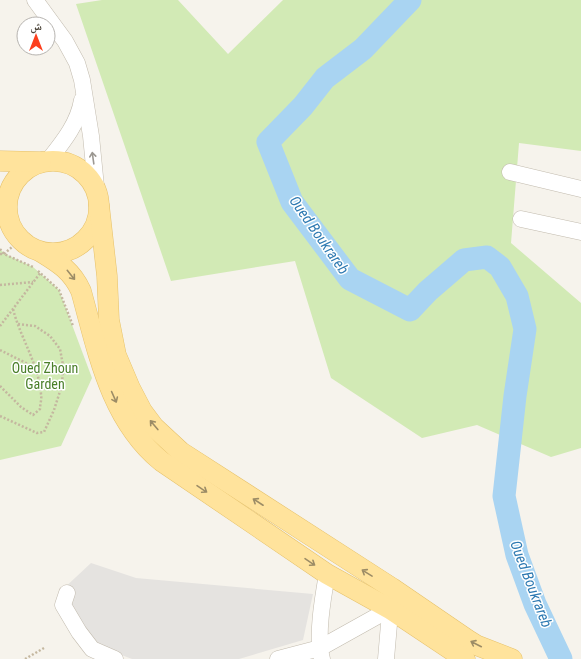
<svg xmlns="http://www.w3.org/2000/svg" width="581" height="659" font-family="'Roboto Condensed','Noto Naskh Arabic',sans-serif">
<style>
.green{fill:#d2eab5}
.parking{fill:#e5e3e0}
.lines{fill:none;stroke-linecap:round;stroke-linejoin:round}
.river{stroke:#a9d4f2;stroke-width:23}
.minor-casing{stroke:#c2bbae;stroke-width:17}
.major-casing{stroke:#e6c16a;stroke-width:21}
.path{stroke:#c4b79f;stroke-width:2.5;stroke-dasharray:2 2;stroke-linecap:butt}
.minor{stroke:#fff;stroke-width:16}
.major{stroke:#ffe39c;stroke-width:20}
.oneway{stroke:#9c9892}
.oneway2{stroke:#9c8c66}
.labels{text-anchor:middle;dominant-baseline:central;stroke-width:3;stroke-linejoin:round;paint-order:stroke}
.park-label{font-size:14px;fill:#4a7f2a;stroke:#fff}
.water-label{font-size:15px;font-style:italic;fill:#2e7ab2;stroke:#fff}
</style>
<rect width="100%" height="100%" fill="#f6f3ec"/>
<g class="green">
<path d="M102 0H178L228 54 283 0H581V151L519 143 511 243 581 303V448L551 457 477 425 422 438 331 378 295 261 171 281 76 4Z"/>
<path d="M0 249 5 254 33 267 59 290 92 378 61 446 0 460Z"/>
</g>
<path class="parking" d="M91 563 136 578 313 594 303 640 239 659H132L93 644 61 591Z"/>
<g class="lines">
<path class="river" d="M410 0 363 49 325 78 303 106 268 142 292 202 350 279 410 310 428 291 464 260 487 257 500 267 517 296 525 329 515 396 504 496 517 555 535 604 561 659"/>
<g class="minor-casing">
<g id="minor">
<path d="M35 0 65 41 77 63 82 80 91 136 97 197"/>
<path d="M48 161C63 142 78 124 82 100"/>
<path d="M510 172 581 189"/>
<path d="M521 219 581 232"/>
<path d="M67 593 63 605 79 632 92 649 115 659"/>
<path d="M278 659 320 648 390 609"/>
<path d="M322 659C316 637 323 597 327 574"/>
<path d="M386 659 391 601"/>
</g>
</g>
<g class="major-casing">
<g id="major">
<circle cx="53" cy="207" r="46"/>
<path d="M0 161 41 162"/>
<path d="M99 205 107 276 109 320 116 355 130 388 142 411 154 427 181 452 392 588 468 640 476 645 512 659"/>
<path d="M41 252C59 263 72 271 81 291 98 352 110 419 161 461L327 574 390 609 465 659"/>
</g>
</g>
<g class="path">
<path d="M0 249 4 254 33 267"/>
<path d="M0 254H4L20 240"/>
<path d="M38 271 59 290 73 326"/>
<path d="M0 285 33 282"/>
<path d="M0 326 41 272"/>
<path d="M0 350 34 367"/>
<path d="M0 386 21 407 33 415 40 409C40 404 42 399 41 394 39 365 20 337 13 309"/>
<path d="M0 416 37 433 44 432 54 410 62 385 63 365 60 349 50 336 35 326 17 324"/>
<path d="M25 659 44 648"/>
</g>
<use href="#minor" class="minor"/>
<use href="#major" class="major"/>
</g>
<defs><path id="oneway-shaft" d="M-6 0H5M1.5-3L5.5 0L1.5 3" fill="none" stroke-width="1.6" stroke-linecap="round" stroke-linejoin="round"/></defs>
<use class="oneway" href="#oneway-shaft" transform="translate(93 158) rotate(-98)"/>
<g class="oneway2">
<use href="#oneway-shaft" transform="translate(71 275) rotate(51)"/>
<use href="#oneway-shaft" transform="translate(114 397) rotate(66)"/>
<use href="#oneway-shaft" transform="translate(154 425) rotate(-130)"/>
<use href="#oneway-shaft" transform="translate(202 489) rotate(34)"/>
<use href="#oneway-shaft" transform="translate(258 502) rotate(-147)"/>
<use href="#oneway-shaft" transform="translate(310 562) rotate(34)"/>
<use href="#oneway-shaft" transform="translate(367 573) rotate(-148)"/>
<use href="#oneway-shaft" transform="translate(476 644) rotate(-153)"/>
</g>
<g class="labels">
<g class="park-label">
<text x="45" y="368">Oued Zhoun<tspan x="45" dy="16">Garden</tspan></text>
</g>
<g class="water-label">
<text transform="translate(319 235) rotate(55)">Oued Boukrareb</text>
<text transform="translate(531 584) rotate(69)">Oued Boukrareb</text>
</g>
</g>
<g transform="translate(36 36)"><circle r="19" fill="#ffffff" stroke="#b7b4b0"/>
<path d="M0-3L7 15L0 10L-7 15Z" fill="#fc3f1d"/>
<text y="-6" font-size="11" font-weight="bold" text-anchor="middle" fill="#4b4439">ش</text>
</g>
</svg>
